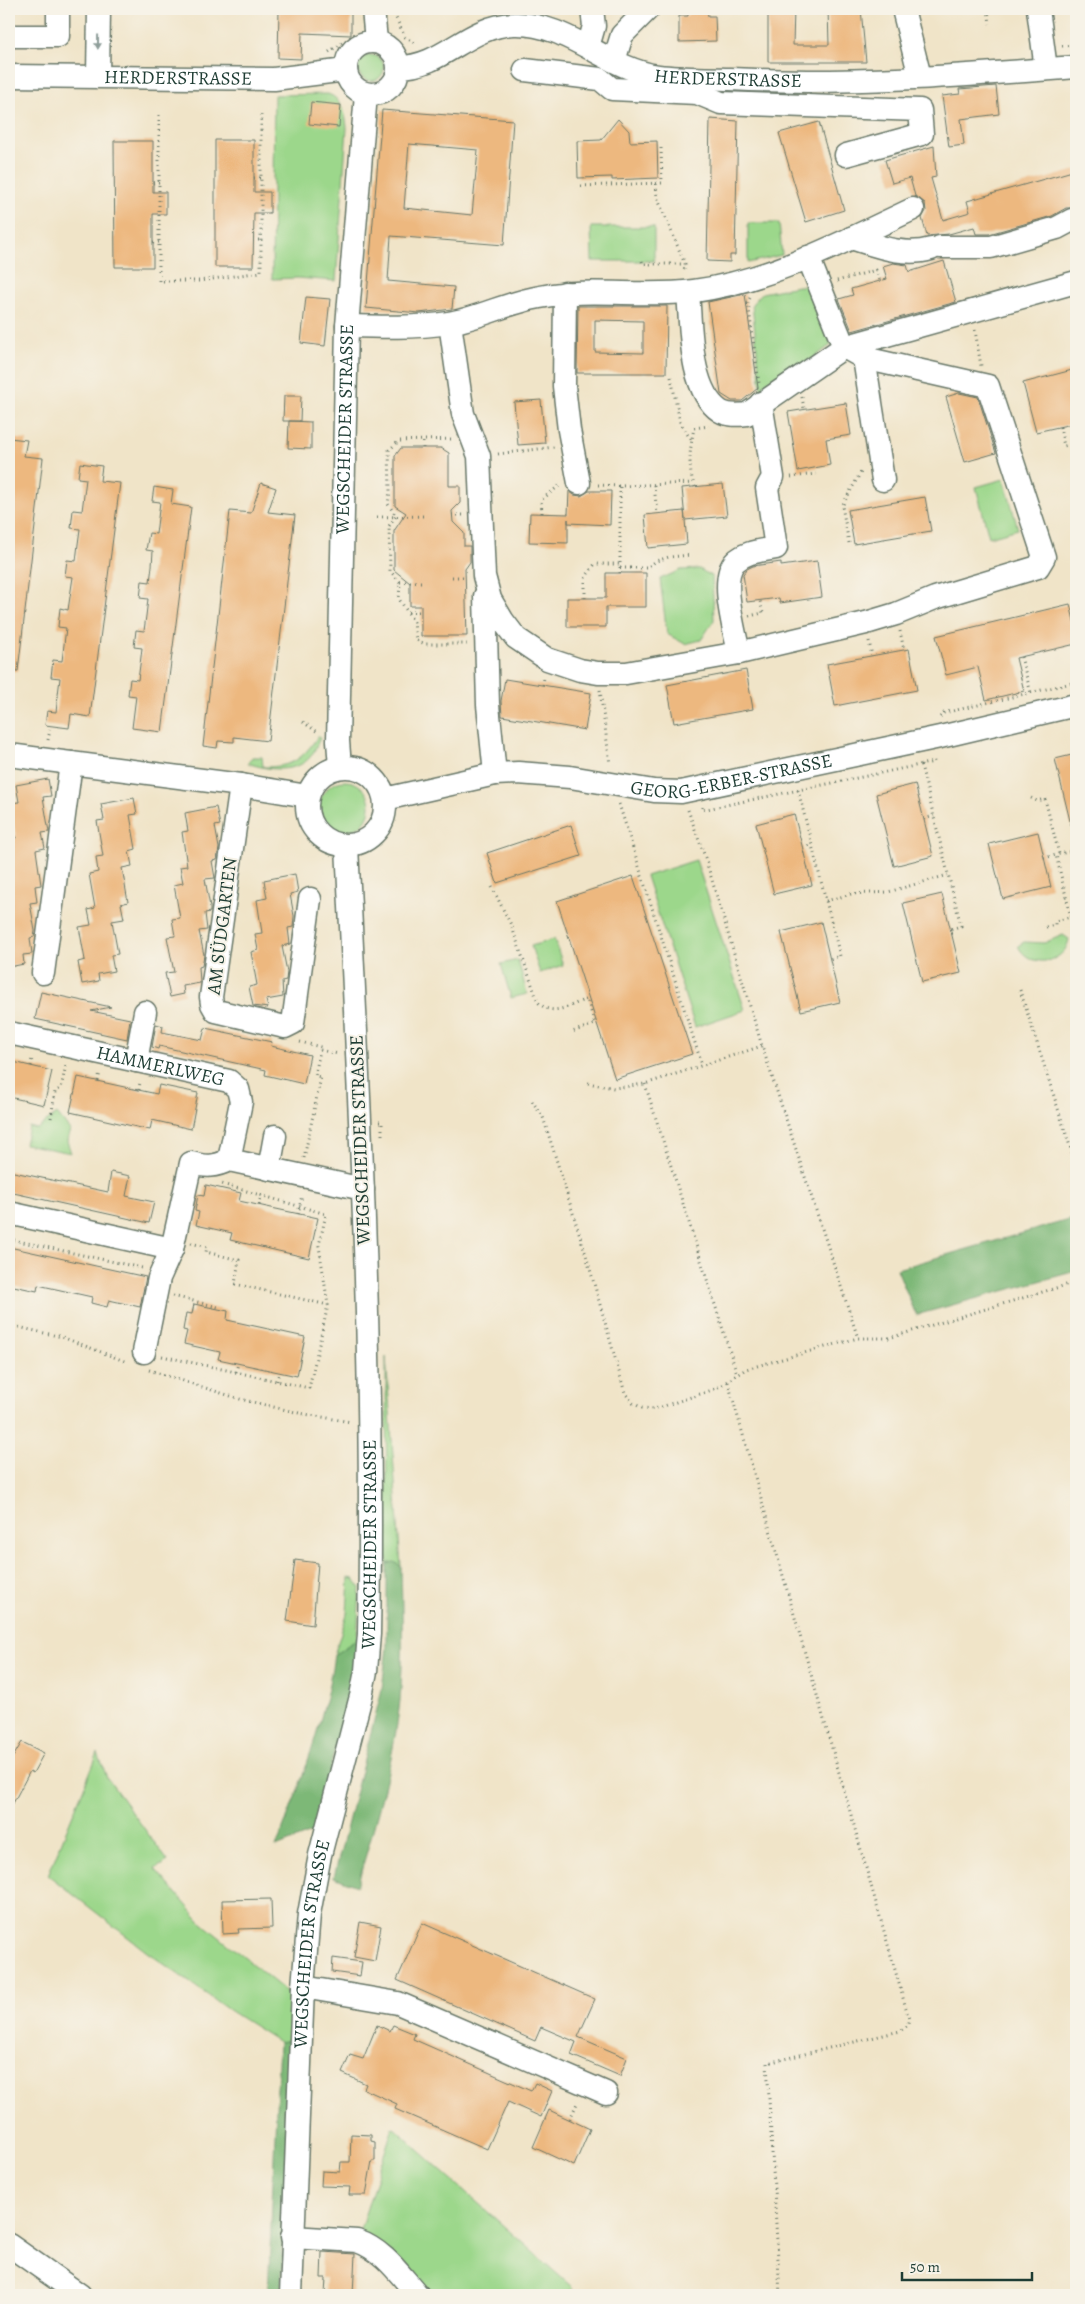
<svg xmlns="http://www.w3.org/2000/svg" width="1085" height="2304" font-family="Alegreya,serif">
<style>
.green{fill:#9cd78b;stroke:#5e8a60}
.forest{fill:#7db877;stroke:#4e7a56}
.building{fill:#edb87f;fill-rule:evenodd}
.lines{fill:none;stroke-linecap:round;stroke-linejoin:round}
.minor-casing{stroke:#687768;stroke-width:25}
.path{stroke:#687768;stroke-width:3;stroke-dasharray:1 4;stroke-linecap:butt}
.minor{stroke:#fff;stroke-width:22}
.oneway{fill:#8f9e9a}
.labels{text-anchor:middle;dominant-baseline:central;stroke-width:4;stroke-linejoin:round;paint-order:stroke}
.street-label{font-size:19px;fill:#1f3d34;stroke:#f7f3e8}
</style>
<rect width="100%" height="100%" fill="#f7f3e8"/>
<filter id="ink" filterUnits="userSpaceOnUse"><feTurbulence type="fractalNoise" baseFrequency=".02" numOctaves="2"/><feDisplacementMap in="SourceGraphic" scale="10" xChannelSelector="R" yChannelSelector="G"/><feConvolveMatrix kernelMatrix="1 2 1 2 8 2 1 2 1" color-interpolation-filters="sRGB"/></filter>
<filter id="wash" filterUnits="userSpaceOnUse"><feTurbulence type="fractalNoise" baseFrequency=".0096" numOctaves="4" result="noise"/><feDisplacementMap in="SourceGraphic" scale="20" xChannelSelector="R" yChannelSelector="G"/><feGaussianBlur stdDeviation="1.12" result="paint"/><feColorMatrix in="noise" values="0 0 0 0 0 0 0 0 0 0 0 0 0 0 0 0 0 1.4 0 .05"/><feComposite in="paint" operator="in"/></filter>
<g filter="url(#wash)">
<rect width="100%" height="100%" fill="#f0e4c8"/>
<g class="green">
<circle cx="371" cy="68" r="13"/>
<path d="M328 94C342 98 346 115 347 128L336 281 297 278 272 279 274 95Z"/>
<path d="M748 223H779L782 255 748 263Z"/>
<path d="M591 227H654V261H592Z"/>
<path d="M798 286H805L819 296 831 345 765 393 761 389 752 304 762 293Z"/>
<path d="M1004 479 1018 529 989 537 976 487Z"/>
<path d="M699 569 712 576 714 620 701 640 685 644 667 634 660 579 681 570Z"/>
<path d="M318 736 320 738C317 744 315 751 311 756 298 774 265 770 248 763L252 757H262L263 767C292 767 302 760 318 736Z"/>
<circle cx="345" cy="806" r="25"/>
<path d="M696 860 745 1010 695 1027 646 876Z"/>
<path d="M1063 935 1069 939C1065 965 1029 969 1018 946L1024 942 1044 943Z"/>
<path d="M554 939 563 965 540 973 531 946Z"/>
<path d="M518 960 527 994 511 998 501 964Z"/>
<path d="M57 1114 70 1130 67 1141 71 1153 25 1144 29 1127 37 1129Z"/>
<path d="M386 1357 401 1566 394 1562 387 1564Z"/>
<path d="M349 1578 354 1579 360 1587 357 1639 334 1655 347 1614Z"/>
<path d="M98 1753 107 1778 168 1861 155 1869 202 1923 294 1998 292 2040 279 2042 230 2011 147 1952 48 1875Z"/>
<path d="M393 2127 573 2288 566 2295H425L358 2236Z"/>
</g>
<g class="forest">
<path d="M1076 1218V1271L916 1315 897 1269Z"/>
<path d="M394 1562 401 1566C402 1611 404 1656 400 1700 394 1763 374 1826 357 1886L334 1877 382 1689 387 1647V1564Z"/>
<path d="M357 1639 355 1669 314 1832 276 1847C300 1786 325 1720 334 1655Z"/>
<path d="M292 2040 281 2295H268L279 2042Z"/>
</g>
<g id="blocks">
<g class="building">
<path d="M279 9 351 12V35L302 33 301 59 278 58Z"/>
<path d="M688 9H707L708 16H715L716 41 679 42V16H688Z"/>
<path d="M768 9H794L793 45H829L828 9H861L866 62H768Z"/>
<path d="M996 86 999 114 961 119 964 145 949 147 942 96 960 94 959 89Z"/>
<path d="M311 102 341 105 339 127 309 124Z"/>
<path d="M382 110 513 120 504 245 391 236 388 281 454 287 452 309 419 313 366 308ZM409 144 478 150 472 215 404 208Z"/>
<path d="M618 119 629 131 630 142 657 141 658 178 612 180V177L578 178 577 141 601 140Z"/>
<path d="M710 119 738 121 735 255H730V262L707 261Z"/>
<path d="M819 122 844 210 806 222 779 133Z"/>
<path d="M215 140H254V192H270V213H254L253 267H215Z"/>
<path d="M114 141H153V192H166V214H153V267H115Z"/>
<path d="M934 146 936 177 931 178 943 220 970 212 967 201 1076 170V208H1066L1052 216 989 234H976L974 227 949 234 927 236 922 218 926 211 925 203 915 196 910 178 892 183 885 160Z"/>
<path d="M944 261 956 302 852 331 839 299 853 295 851 289 887 279 883 266 893 263 907 265 909 272Z"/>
<path d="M745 294 758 388 742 401H732L721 394 708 302Z"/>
<path d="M306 297 330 299 325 346 301 343Z"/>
<path d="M578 306H667L666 373H577ZM595 320 643 321V353L595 352Z"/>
<path d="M1076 369V423L1036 432 1023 383Z"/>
<path d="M959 393 978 397 996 453 965 462 946 397Z"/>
<path d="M284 396H301L300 421H283Z"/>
<path d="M541 400 545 443 518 445 514 402Z"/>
<path d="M846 403 851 435 826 439 830 465 798 471 788 412Z"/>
<path d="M289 421 311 422V449L288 448Z"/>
<path d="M9 438 27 440 24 456 43 458 18 671H9Z"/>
<path d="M401 448H441L449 453V486H460V503L452 511 453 522 464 533V546H470V562L465 569 467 636H421V606H410V583L394 570V531L406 513 395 506V456Z"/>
<path d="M80 463 102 466 100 481 120 483 90 717 71 714 69 728 45 725 47 711 56 712 60 678 51 677 53 660 62 661 66 628 58 627 60 608 68 610 73 577 65 576 67 560 76 561 78 544 80 529 71 528 73 510 82 511 86 479 78 478Z"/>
<path d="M261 483 276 488 268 512 295 515 268 741 234 737V742L218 741 217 748 203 746 230 511 251 513Z"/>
<path d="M723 484 727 516 685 520 687 544 648 548 645 515 684 511 685 519 682 488Z"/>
<path d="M154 487 173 490 171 504 191 507 162 732 132 728 136 696 128 695 130 679 138 680 140 665 142 648 134 647 136 630 144 631 146 616 148 599 140 598 142 581 150 582 152 566 153 551 146 550 149 533 156 534 160 502 152 501Z"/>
<path d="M569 491 574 495 581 496 589 491H611L610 525 568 523V519V543L529 542 530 513 568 514Z"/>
<path d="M925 497 931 531 854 544 848 510Z"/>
<path d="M817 561 822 597 780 603 779 598 747 602 743 574 747 569 753 566 781 562V566Z"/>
<path d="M606 573H646V607H606V627H567V598H606Z"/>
<path d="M1070 604 1076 629V644L1016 658 1024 691 986 700 978 667 946 675 936 636Z"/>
<path d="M909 649 917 690 835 706 827 664Z"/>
<path d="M746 670 753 709 674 723 667 685Z"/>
<path d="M505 679 591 693 585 730 502 716 501 701Z"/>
<path d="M1076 754V825H1071L1055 759Z"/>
<path d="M48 779 51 796 43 797 49 832 42 833 45 848 36 850 41 885 35 886 37 902 30 903 35 931 34 937 30 938 32 954 23 955 24 964 9 967V855L11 854 9 839 16 838 10 803 19 802 16 785Z"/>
<path d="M915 784 933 856 894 866 876 794Z"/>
<path d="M134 798 137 814 130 815 136 849 129 851 132 866 122 868 128 902 121 904 124 919 112 921 118 954 111 955 114 971 98 974 99 981 82 984 78 962 85 960 79 927 91 925 88 910 95 908 89 874 98 872 96 857 103 856 97 821 104 820 101 804Z"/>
<path d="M216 807 220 825 215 826 219 848 217 860 212 861 215 878 205 879 210 907V912L205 913 207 930 199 931 204 955 202 966 199 967 200 983 183 986 184 994 170 997 165 973 174 972 167 937 175 936 172 919 180 918 174 885 183 883 180 867 187 866 182 832 188 831 185 813Z"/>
<path d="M794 814 812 885 774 894 756 824Z"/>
<path d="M571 825 581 856 497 883 487 853Z"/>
<path d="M1038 832 1051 887 1003 899 989 844Z"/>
<path d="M295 874 298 892 290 894 294 916 293 927 288 928 290 944 282 946 287 972 286 980 282 981 283 997 266 1000 268 1008 253 1006 249 987 257 985 251 952 258 950 255 934 262 933 257 900 267 898 264 880Z"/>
<path d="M633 876 692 1054 615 1079 557 901Z"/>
<path d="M942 894 961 973 922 982 903 903Z"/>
<path d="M821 922 840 1002 801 1011 781 932Z"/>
<path d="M41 992 111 1007 91 1011 130 1019 127 1039 35 1019Z"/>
<path d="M156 1024 163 1026 162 1032 202 1040 205 1028 272 1042 271 1046 310 1055 304 1084 265 1075 266 1070 159 1046 158 1049 152 1047Z"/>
<path d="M9 1061 52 1071 44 1105 9 1097Z"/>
<path d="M78 1077 157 1094 159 1085 198 1093 191 1129 152 1120 150 1130 70 1112Z"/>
<path d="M9 1171 108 1192 111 1172 130 1176 126 1196 154 1202 149 1223 9 1192Z"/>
<path d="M206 1185 241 1193 239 1201 318 1218 309 1258 230 1240 232 1233 196 1225 199 1212 195 1211 198 1195 204 1196Z"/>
<path d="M9 1247 146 1277 140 1307 109 1300 107 1307 91 1303 92 1297 38 1285 37 1291 9 1285Z"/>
<path d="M194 1304 228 1311 227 1320 305 1337 297 1376 218 1359 220 1352 184 1344 187 1331 183 1330 186 1313 192 1314Z"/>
<path d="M295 1560 318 1563 313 1625 287 1621Z"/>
<path d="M22 1742 44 1753 33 1773 30 1771 9 1811V1755L13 1757Z"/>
<path d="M271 1899 272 1928 238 1929 239 1933 223 1934 222 1900Z"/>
<path d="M360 1922 381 1926 375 1961 354 1957Z"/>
<path d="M422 1923 595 1999 578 2037 627 2058 620 2076 571 2055 576 2042 541 2027 535 2041 397 1980Z"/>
<path d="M333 1958 362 1962 360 1976 332 1972Z"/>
<path d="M377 2025 390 2031 393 2025 415 2034 413 2039 531 2091 535 2083 552 2091 541 2117 508 2102 487 2149 395 2109 397 2104 364 2089 366 2084 342 2073 350 2055 363 2059Z"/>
<path d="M549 2110 590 2129 574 2166 533 2147Z"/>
<path d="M351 2134 371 2135V2141L375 2142V2161H372L366 2195H349L350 2187 321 2186 322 2171 340 2172 341 2162H350Z"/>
<path d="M322 2252 355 2254 353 2295H325L326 2278H321Z"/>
</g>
</g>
</g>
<g filter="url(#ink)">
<use href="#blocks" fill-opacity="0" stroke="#687768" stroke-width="1"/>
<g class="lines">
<g class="minor-casing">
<g id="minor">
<path d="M373 9 376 41"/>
<path d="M903 9 920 77"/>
<path d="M1038 9 1046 69"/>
<path d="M9 36H58V9"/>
<circle cx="372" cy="68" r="26"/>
<path d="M588 47 594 26 592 9"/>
<path d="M614 61 622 35 648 9"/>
<path id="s1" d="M399 67C443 67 467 26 514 24 567 22 607 69 658 76 682 79 706 78 730 79 845 85 961 76 1076 67"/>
<path d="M525 70 600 79 612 89 697 93 721 103 920 110 922 134 846 155"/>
<path id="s2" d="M9 76 274 79 346 70"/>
<path d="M98 76 99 9"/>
<path d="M851 238C877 246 904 257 931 249"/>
<path d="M940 247H991L1057 228 1072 220 1076 221"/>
<path d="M688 292C691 326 689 390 720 411 728 416 738 415 747 414L844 347 808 257"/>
<path d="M565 293 564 386 569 430 579 483"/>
<path d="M450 323 463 414 479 456 484 576 490 599 503 621 516 638 547 659 580 670 598 673H626L739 653 866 623 896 614 935 598 1038 567 1044 557 988 386 864 358 844 347 1076 282"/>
<path d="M347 326C381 327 415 328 449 323 480 318 509 302 540 297 591 287 643 298 694 291 770 281 845 241 913 209"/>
<path d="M864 358 883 480"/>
<path d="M485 596 488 705 495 774"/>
<path d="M739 653C735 632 719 578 735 562 746 551 762 551 776 548L767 488 773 477 761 403"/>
<path d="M9 755 241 785 307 796"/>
<circle cx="346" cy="806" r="39"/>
<path id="s3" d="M340 767 338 741 347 326 366 94"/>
<path d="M241 785 211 997 212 1004 216 1011 285 1027 293 1023 310 899"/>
<path id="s4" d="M385 799 495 774 518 773 570 777 654 791 681 792 940 737 1076 705"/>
<path d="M43 973 71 763"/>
<path id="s5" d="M9 1033 229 1081 238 1089 241 1102 229 1160"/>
<path d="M136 1061 145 1012"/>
<path d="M269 1169 275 1136"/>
<path d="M9 1213 172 1249 191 1163C206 1167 215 1167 229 1160L363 1189"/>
<path d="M144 1352 159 1278 172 1249"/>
<path d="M303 1987 398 2003 606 2093"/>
<path d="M292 2237 357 2241C384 2250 400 2275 418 2295"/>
<path d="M9 2245 80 2295"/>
<path id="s6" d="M291 2295 303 1987 309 1914 320 1855 361 1696 366 1671 369 1634C374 1371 360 1108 347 846"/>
</g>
</g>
<g class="path">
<path d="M988 9 990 24"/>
<path d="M394 14 405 37 416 44"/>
<path d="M1062 46 1076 45"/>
<path d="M329 52 355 34"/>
<path d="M159 115V281H199L261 272V115"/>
<path d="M254 178H261"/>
<path d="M153 183 159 182"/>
<path d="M656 184 657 197 685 264 684 272"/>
<path d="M581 186 662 183 661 147"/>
<path d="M253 240H261"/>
<path d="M153 243 159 242"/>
<path d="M642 261 643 264H685"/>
<path d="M837 281 876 270 880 281"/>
<path d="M750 298 748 302 759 383"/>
<path d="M975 330 981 366"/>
<path d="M671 377 680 422 691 440"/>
<path d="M802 397 804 409"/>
<path d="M1060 427 1064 446 1076 443"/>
<path d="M451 439 399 441 389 450 390 491 388 504 396 516 389 526 390 571 400 582 399 599 414 622 416 640 425 644H467"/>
<path d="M423 448V440"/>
<path d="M498 454 554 447"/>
<path d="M791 477 816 474"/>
<path d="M598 485 620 486 693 483"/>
<path d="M654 485 657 514"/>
<path d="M695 487C687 468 690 449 694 428L709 426"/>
<path d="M542 513 541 500 559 486"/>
<path d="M452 515H463"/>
<path d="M377 517 425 516"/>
<path d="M849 543 842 506 861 472"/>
<path d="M620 568H647L656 561 669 557 690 555"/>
<path d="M620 573V486"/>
<path d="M452 577H466"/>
<path d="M400 582H423"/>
<path d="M585 598V578L595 564H620"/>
<path d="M408 612H421"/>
<path d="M749 616 763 613 760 601"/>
<path d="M900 631 904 650"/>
<path d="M869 641 872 656"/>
<path d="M1021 657 1031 693"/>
<path d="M543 685 544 677"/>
<path d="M600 690 610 764"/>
<path d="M940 717 944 713 1076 682"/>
<path d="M303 722 319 733"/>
<path d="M48 740 50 730"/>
<path d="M921 765 961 926 950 929"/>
<path d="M798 790 840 956 830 959"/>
<path d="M1031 798 1037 801 1045 799 1059 854"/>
<path d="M619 804 702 1065"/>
<path d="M702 807V810L934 762 933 758"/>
<path d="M688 810 705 857 762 1046 858 1338"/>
<path d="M924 819 934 816"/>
<path d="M803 848 812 844"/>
<path d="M1044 858 1076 850"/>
<path d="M492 887 512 927 538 1002C552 1018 570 1005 587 999L595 1024 572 1032"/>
<path d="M826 901 851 894 888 892 948 875"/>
<path d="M1046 927 1055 925V921L1071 917 1056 855"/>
<path d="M1020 990 1076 1165"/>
<path d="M300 1042 321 1047 320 1050 338 1054"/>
<path d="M31 1066 32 1057"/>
<path d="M98 1081 100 1072"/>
<path d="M588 1083 614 1088 645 1084 762 1046"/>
<path d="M645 1084 737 1374"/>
<path d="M139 1090 140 1081"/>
<path d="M532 1101 543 1117 586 1255 625 1393 633 1403 642 1408 655 1409 715 1389 746 1369 858 1338H889L1076 1282"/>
<path d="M51 1118 55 1092 61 1088 66 1065"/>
<path d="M379 1122H382V1135"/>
<path d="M304 1158 321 1077 315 1076 320 1050"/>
<path d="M259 1205 261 1195"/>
<path d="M298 1214 302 1195"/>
<path d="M9 1239 142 1268"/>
<path d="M191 1243 207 1247 206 1252 239 1260 235 1284 328 1305"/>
<path d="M173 1296 218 1307"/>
<path d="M9 1325 62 1337 127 1362"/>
<path d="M162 1356 309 1388 328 1305 319 1246 326 1214 222 1184"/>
<path d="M149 1370 240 1399 299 1413 351 1422"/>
<path d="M236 1372 238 1363"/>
<path d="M277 1381 279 1372"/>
<path d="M728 1382 909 2019 907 2026 900 2031 767 2063 780 2295"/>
<path d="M570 2119 578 2101"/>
</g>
<use href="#minor" class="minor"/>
</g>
<defs><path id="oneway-solid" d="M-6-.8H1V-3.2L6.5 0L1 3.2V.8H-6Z" transform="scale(1.25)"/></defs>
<use class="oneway" href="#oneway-solid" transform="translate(98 42) rotate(91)"/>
</g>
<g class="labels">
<g class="street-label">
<text stroke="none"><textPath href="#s2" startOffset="169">HERDERSTRASSE</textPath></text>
<text stroke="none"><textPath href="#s1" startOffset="349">HERDERSTRASSE</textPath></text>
<text stroke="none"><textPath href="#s3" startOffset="338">WEGSCHEIDER STRASSE</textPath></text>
<text stroke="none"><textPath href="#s4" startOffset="352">GEORG-ERBER-STRASSE</textPath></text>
<text transform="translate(222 926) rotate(-83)">AM SÜDGARTEN</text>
<text stroke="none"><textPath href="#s5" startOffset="155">HAMMERLWEG</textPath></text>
<text transform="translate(360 1140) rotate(-92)">WEGSCHEIDER STRASSE</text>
<text stroke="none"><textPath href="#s6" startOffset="758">WEGSCHEIDER STRASSE</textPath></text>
<text stroke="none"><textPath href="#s6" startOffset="352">WEGSCHEIDER STRASSE</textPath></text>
</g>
</g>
<rect width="1085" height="2304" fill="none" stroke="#f7f3e8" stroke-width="30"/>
<path d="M902 2272v8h130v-8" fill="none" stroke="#1f3d34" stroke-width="2.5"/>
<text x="910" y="2272" font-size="15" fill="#1f3d34" stroke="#f7f3e8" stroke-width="4" paint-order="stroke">50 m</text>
</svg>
